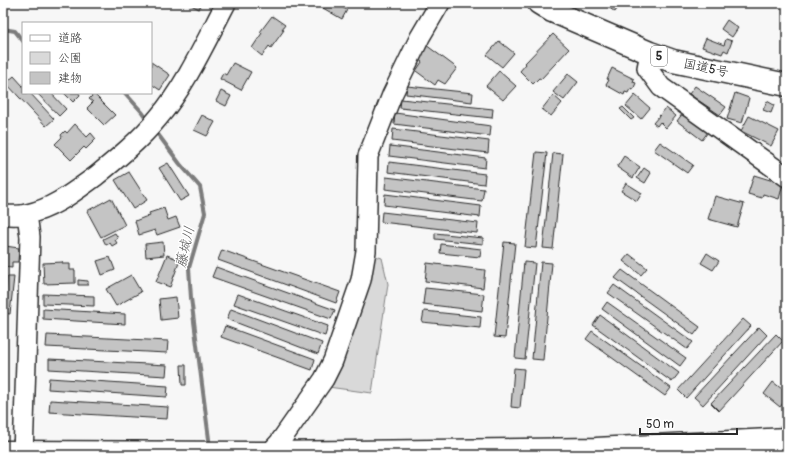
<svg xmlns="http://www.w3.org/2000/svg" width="790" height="458" font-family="Pangolin,'Klee One',sans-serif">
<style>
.green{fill:#d9d9d9;stroke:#828282}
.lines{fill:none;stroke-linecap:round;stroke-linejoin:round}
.stream{stroke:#7b7b7b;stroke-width:4}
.building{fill:#c4c4c4;stroke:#2b2b2b}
.minor-casing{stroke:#2b2b2b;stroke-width:22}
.highway-casing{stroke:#2b2b2b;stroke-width:25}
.minor{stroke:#fff;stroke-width:19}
.highway{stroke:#fff;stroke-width:22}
.labels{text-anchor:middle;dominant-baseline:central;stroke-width:3;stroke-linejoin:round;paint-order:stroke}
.shield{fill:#fff;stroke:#6b6b6b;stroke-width:1}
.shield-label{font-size:12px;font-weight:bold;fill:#2b2b2b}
.street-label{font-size:13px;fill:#2b2b2b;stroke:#fff}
.water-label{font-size:14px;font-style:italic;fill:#5a5a5a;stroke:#fff}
</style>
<rect width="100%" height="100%" fill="#f7f7f7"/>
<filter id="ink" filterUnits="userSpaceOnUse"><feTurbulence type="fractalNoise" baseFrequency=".025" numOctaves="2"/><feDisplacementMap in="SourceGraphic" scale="8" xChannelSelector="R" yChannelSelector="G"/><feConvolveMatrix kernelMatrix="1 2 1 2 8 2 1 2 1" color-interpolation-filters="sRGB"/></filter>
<g filter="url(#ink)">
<path class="green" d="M372 255 382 258 388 284 372 393 328 387Z"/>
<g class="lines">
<g class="stream">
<path d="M3 29 15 31 23 41"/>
<path d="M125 93 142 112 149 122"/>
<path d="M154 129 180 164 200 187 205 213 189 268 191 298 210 447"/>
</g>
</g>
<g class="building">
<path d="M187 3H202L199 9Z"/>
<path d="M326 3H335L347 10 342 19 323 8Z"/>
<path d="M603 3H621L615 12Z"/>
<path d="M272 16 285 25 282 29 284 30 271 48 269 46 262 56 252 48 262 33 260 32Z"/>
<path d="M727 20 738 28 732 37 721 29Z"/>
<path d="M553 34 569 49 541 79 539 78 533 84 520 71 526 64 525 63Z"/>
<path d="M706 38 724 45 726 39 732 41 728 52 724 50 722 54 702 47Z"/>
<path d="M499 41 514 53 502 67 487 55Z"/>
<path d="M426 45 457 68 445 84 438 80 435 85 416 71 422 62 417 58Z"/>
<path d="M151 62 170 75 160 90 151 84Z"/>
<path d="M233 63 251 72 241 90 220 79 223 73 226 75Z"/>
<path d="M612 68 634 79 633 82 636 83 633 90 630 89 628 93 625 92 624 95 606 85 609 80 607 79Z"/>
<path d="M499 71 516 86 503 100 486 86Z"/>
<path d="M568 74 578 82 564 100 553 92Z"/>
<path d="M14 76 23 86V93H30L54 119 46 126 6 83Z"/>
<path d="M407 86 473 93 472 102 406 94Z"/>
<path d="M695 86 726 107 720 115 689 94Z"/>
<path d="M221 91 231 96 226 106 216 101Z"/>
<path d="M37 93H51L66 109 59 116Z"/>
<path d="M64 93H79L80 95 73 102Z"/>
<path d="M735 93 749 98 742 123 727 119Z"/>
<path d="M94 94 115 115 104 125 87 108 93 102 89 99Z"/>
<path d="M553 95 562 103 551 116 542 109Z"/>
<path d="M635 95 650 108 641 119 626 106Z"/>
<path d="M401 99 493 109 492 118 400 108Z"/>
<path d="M767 101 774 105 771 113 763 110Z"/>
<path d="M623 107 634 118 631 120 620 109Z"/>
<path d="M666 108 676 116 666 128 660 122 657 126 653 123Z"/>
<path d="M395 113 491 126 490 136 394 124Z"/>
<path d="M683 113 708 132 702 140 677 121Z"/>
<path d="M202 115 215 122 207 136 194 130Z"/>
<path d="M749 116 779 131 771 146 741 131Z"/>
<path d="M75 124 87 137 91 133 96 139 86 149 84 147 71 160 55 144 62 137 61 135 65 131 67 133Z"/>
<path d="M393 129 489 141 488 153 392 141Z"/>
<path d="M660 142 693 165 687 173 654 150Z"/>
<path d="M390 146 486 158 485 168 389 156Z"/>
<path d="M536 152 547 153 536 248 525 247Z"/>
<path d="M553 153 563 154 553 249 543 248Z"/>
<path d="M624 156 640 167 633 178 617 167Z"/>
<path d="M389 162 485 174 484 184 388 172Z"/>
<path d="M168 163 189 196 180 201 159 168Z"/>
<path d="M644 168 651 173 645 183 637 178Z"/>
<path d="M129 172 147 200 133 209 115 180Z"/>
<path d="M754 175 783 184 779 199 763 194 762 198 748 194Z"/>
<path d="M386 177 484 189 482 201 385 189Z"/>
<path d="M626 183 642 193 637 201 621 191Z"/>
<path d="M385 194 481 206 480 217 384 205Z"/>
<path d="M715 196 744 204 737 227 708 219Z"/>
<path d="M111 198 125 225 101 237 87 211Z"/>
<path d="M164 208 168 220 176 217 180 227 157 235 155 230 139 235 135 221 150 215 149 213Z"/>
<path d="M382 212 478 223 477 233 381 222Z"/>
<path d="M115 233 118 238 115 240 117 243 112 246 110 243 106 245 103 239Z"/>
<path d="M435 233 483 238V244L435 239Z"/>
<path d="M163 242 164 255 146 257 145 244Z"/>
<path d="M504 242 515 243 505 338 494 337Z"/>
<path d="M441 244 481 249 480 257 440 253Z"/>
<path d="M5 246 19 248 18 262H12V268L3 267Z"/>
<path d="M222 250 340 292 336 303 218 260Z"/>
<path d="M707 253 719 261 713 270 701 263Z"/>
<path d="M629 254 647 268 641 275 623 261Z"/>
<path d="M167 255 180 260 170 287 156 282Z"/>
<path d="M110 257 115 270 102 275 97 261Z"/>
<path d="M63 262V264H70V270H75V283L44 284 43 263Z"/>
<path d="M524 262 535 263 525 359 515 358Z"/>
<path d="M541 262 552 263 543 360 532 359Z"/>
<path d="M427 263 485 270 483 288 425 281Z"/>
<path d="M216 267 335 310 331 319 212 277Z"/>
<path d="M622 270 700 327 694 335 615 278Z"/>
<path d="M131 275 141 292 116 306 106 289Z"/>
<path d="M7 277H14L10 314 3 313Z"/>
<path d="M78 280 88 281V285H78Z"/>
<path d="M614 285 693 342 687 349 608 293Z"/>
<path d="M425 288 484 294 482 311 423 304Z"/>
<path d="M43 294 94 296V306L43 304Z"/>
<path d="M238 294 328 326 325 336 234 304Z"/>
<path d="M176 297 178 318 161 320 159 299Z"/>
<path d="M607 302 686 358 680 366 602 309Z"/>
<path d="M43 309 125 314V324L43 319Z"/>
<path d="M231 309 322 343 318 354 227 319Z"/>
<path d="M424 311 481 317 480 328 422 322Z"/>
<path d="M600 315 679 373 672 382 593 325Z"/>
<path d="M743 319 751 326 686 398 678 390Z"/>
<path d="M225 326 315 359 312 370 221 337Z"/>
<path d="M759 327 767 335 703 405 694 397Z"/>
<path d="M592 331 671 388 665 396 586 339Z"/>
<path d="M776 334 783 341 719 411 711 403Z"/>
<path d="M47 335 168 341 167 353 46 347Z"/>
<path d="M49 359 167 365 166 376 49 369Z"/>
<path d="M181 365H186V385H182Z"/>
<path d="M514 368 524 369 520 408 511 407Z"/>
<path d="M49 378 168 386 167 397 48 389Z"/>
<path d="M773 382 787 393V398L780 407 764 394Z"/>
<path d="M50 400 168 407 167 419 49 412Z"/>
</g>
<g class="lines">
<g class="minor-casing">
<g id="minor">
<path d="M650 53 647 68 661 87 787 177"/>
<path d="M3 215C11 215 20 216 27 214 53 209 75 191 96 176 118 158 140 140 158 118 185 87 207 39 226 3"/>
<path d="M23 455 30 237 27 214"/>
<path d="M268 455 279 443 324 379 333 361 361 280 366 251 368 156 392 95 420 37 440 3"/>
</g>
</g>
<g class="highway-casing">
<g id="highway">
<path d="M539 3 552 11 650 53 673 61 787 85"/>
<path d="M3 452 269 453 596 449 787 439"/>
</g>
</g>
<use href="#minor" class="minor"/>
<use href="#highway" class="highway"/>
</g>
</g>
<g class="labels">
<rect class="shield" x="651" y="46" width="16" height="20" rx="3"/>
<g class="shield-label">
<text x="659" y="56">5</text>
</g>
<g class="street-label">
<text transform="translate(706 68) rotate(12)">国道5号</text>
</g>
<g class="water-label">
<text transform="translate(185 247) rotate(-77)">藤城川</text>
</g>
</g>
<rect width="790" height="458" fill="none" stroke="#fff" stroke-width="16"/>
<rect x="8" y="8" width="774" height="442" fill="none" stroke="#2b2b2b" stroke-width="1.5" filter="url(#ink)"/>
<rect x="22" y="22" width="130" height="72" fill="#ffffff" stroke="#aaaaaa"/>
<rect x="30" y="35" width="20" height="6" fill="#ffffff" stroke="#aaaaaa"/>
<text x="58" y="42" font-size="12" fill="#2b2b2b">道路</text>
<rect x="30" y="52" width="20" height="12" fill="#d9d9d9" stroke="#aaaaaa"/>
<text x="58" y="62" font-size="12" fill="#2b2b2b">公園</text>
<rect x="30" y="72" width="20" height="12" fill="#c4c4c4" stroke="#aaaaaa"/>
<text x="58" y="82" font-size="12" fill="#2b2b2b">建物</text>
<path d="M640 428v6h97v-6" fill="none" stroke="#2b2b2b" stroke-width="2"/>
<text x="646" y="428" font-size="12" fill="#2b2b2b" stroke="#ffffff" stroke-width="3" paint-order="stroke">50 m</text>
</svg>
